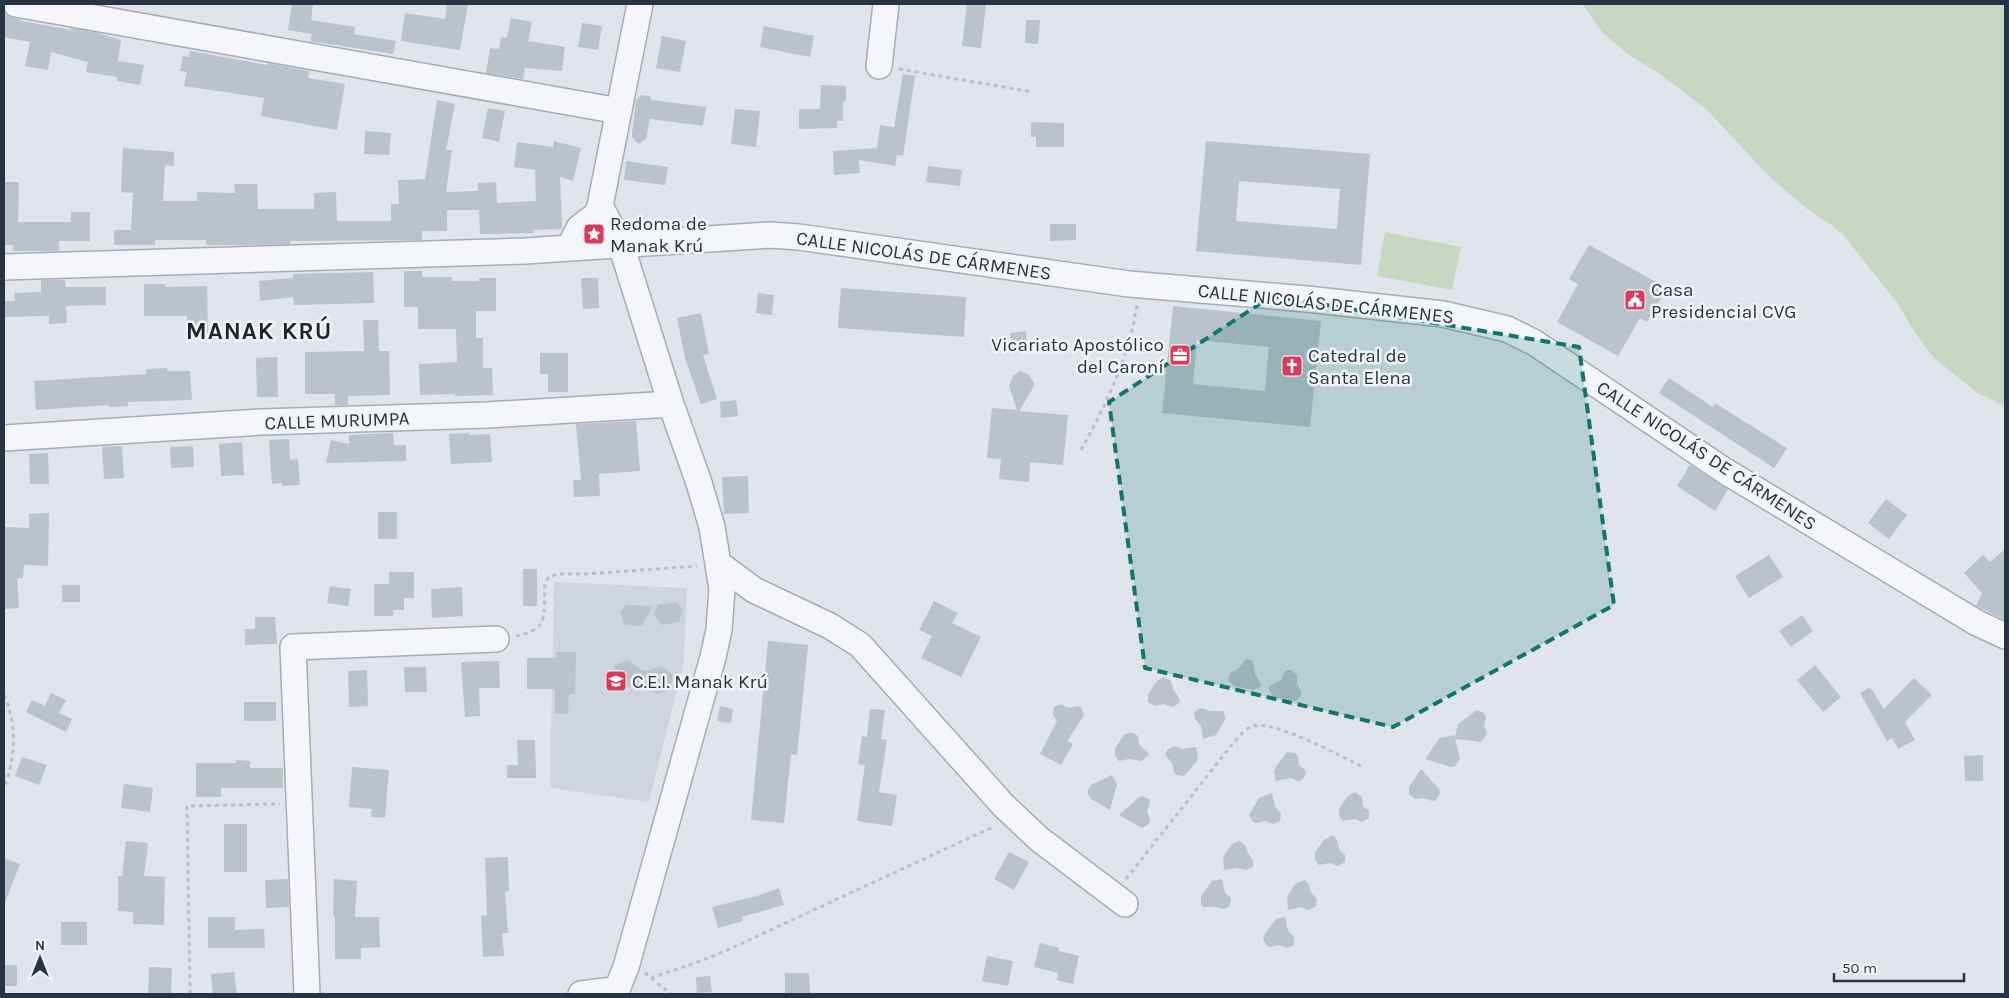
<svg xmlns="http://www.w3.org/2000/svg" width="2009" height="998" font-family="Karla,sans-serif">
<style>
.built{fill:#cfd5dd}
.green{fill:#c7d6c1}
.building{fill:#bac2cb;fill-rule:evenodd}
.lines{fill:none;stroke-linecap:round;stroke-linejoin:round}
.minor-casing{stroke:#a5acb6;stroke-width:28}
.path{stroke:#bbc0c6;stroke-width:3;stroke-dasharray:4 4;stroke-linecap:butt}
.minor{stroke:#f4f6f9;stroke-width:25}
.marked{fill:#0f766e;fill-opacity:0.2;stroke:#0f766e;stroke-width:4;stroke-dasharray:10 6;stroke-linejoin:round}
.labels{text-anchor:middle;stroke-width:5;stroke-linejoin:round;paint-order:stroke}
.poi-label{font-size:19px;fill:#273444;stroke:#f1f4f8;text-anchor:start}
.street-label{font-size:19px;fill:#273444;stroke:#f1f4f8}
.district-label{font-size:24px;font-weight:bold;letter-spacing:1px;fill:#1a2435;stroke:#f1f4f8}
</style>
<rect width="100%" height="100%" fill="#e1e5eb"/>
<path class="built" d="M 554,582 L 687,588 L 684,656 L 682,670 L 649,802 L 550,788 Z"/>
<path class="green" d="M 1582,4 L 2005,4 L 2005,406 L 1976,392 L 1934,358 L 1915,333 L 1898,304 L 1845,237 L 1833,226 L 1807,209 L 1767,174 L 1706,109 L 1657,72 L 1629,55 L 1603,33 Z
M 1385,232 L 1461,247 L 1452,290 L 1377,276 Z"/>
<path class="building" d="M 292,4 L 313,4 L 311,20 L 355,27 L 354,34 L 396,41 L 393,54 L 310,41 L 312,34 L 288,30 Z
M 447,4 L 468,4 L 460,50 L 401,41 L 405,13 L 445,19 Z
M 967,4 L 986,4 L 981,48 L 962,46 Z
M 4,14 L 22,21 L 71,30 L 71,28 L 97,33 L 121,40 L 118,61 L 144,65 L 140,85 L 117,81 L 117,77 L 86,72 L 88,62 L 51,52 L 48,70 L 25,66 L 30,42 L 4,37 Z
M 511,18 L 532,22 L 528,41 L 565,47 L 562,71 L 525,68 L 523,79 L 486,73 L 490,48 L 499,49 L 501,37 L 507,38 Z
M 1026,20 L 1040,20 L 1038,44 L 1025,43 Z
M 582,23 L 602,26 L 598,50 L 578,47 Z
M 764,26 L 814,36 L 810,57 L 760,47 Z
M 662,36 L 686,41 L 680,72 L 656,68 Z
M 190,51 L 267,65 L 267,63 L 309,71 L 308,78 L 345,84 L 337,130 L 261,116 L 264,98 L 184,86 L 187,72 L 180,71 L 183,56 L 189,57 Z
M 903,74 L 915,76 L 903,156 L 897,155 L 895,166 L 859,160 L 860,173 L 834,175 L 833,151 L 877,148 L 880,125 L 894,127 Z
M 821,85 L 846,86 L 846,102 L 843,101 L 843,121 L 837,121 L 837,128 L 799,129 L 799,109 L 820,109 Z
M 641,95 L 649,96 L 652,100 L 706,107 L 703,126 L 650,119 L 646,139 L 638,144 L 632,137 L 632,133 L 636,101 Z
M 437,100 L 455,104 L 446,150 L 452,150 L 446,192 L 478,191 L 478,183 L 496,182 L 497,203 L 536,201 L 535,170 L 514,167 L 517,142 L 553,147 L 554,141 L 581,148 L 573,181 L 560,177 L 562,229 L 534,230 L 534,233 L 480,234 L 479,210 L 447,210 L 447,231 L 422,231 L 422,240 L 290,241 L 290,244 L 235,245 L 206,245 L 206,240 L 155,240 L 155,245 L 114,245 L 114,230 L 131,230 L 133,193 L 121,192 L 123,148 L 174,152 L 174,166 L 165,165 L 163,201 L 197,201 L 197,192 L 235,193 L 234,184 L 257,184 L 258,209 L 314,209 L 314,193 L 336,192 L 337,221 L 391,221 L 391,204 L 399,204 L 398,180 L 425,179 Z
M 488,108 L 505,111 L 499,142 L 482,138 Z
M 735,109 L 760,111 L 756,147 L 731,144 Z
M 1031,122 L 1064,123 L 1064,147 L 1036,147 L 1036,137 L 1031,137 Z
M 365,131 L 391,133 L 389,155 L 364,154 Z
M 1206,141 L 1370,154 L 1361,265 L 1196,251 ZM 1239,181 L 1340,189 L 1337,229 L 1236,221 Z
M 626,161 L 668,167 L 665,185 L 624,180 Z
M 928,166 L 962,170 L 960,186 L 926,182 Z
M 4,182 L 19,182 L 18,222 L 71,222 L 71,212 L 90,212 L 90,241 L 59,241 L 59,251 L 13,251 L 13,245 L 4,245 Z
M 1050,224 L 1076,224 L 1076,240 L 1050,241 Z
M 1589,245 L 1667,288 L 1647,322 L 1640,318 L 1618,356 L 1557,322 L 1578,284 L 1569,279 Z
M 404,271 L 422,271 L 422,277 L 452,277 L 452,281 L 479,281 L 479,278 L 496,278 L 496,311 L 476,311 L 476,338 L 483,338 L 483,368 L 492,368 L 493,395 L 455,396 L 455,394 L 420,395 L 419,364 L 457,362 L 456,329 L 418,329 L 418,307 L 404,307 Z
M 373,272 L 374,303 L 294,305 L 293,297 L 260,301 L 259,281 L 293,278 L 293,274 Z
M 581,278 L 598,278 L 599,308 L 583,309 Z
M 41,280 L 65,280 L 66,287 L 106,287 L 106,305 L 66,306 L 67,323 L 49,324 L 49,316 L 4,317 L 4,301 L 15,301 L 14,293 L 41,292 Z
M 144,284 L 165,284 L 165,287 L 207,286 L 208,339 L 188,340 L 187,316 L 144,316 Z
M 841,288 L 966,297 L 964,337 L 838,328 Z
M 758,293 L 774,295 L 772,315 L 756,313 Z
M 1173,306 L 1321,321 L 1310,427 L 1162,413 ZM 1197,340 L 1269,347 L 1265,391 L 1193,384 Z
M 701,313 L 709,354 L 703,355 L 717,399 L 701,404 L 685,358 L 677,318 Z
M 363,320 L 378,320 L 379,351 L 389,351 L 390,395 L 348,396 L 348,405 L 335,405 L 335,394 L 305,394 L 305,352 L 364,351 Z
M 1026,331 L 1027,346 L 1012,348 L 1010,333 Z
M 540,353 L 568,353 L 568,392 L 548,392 L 548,374 L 540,374 Z
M 277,357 L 278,397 L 257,397 L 256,358 Z
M 167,368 L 167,371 L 190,371 L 192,400 L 128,402 L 128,406 L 109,407 L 108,405 L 36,410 L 34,381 L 146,374 L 146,369 Z
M 1020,371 L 1028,374 L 1034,383 L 1033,388 L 1019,411 L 1068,415 L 1063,465 L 1030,462 L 1029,482 L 999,479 L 1001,459 L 987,458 L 992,408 L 1017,410 L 1009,386 L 1013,376 Z
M 1669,378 L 1713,407 L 1715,403 L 1787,448 L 1774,468 L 1659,393 Z
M 736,400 L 738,416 L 721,418 L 720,402 Z
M 636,421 L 640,471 L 599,474 L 600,496 L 574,497 L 573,480 L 581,480 L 576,424 Z
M 393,433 L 394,445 L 406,445 L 406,461 L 326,463 L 331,440 L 349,444 L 349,435 Z
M 469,433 L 470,435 L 490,434 L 492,462 L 451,464 L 449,434 Z
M 289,439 L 290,460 L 298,459 L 300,485 L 282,486 L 282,483 L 272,484 L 269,440 Z
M 242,442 L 244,475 L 221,476 L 219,444 Z
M 122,446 L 124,478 L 104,479 L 102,447 Z
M 193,446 L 194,467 L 171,468 L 170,447 Z
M 48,453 L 49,484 L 30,484 L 29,454 Z
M 1690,465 L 1728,489 L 1715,511 L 1677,486 Z
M 748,476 L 749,513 L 724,514 L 722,477 Z
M 1886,499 L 1907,515 L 1889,539 L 1868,523 Z
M 378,512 L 397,512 L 397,539 L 378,539 Z
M 49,513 L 48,566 L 24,565 L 23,578 L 17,578 L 19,608 L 4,609 L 4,527 L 29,528 L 29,514 Z
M 2005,549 L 2005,620 L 1976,606 L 1982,593 L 1964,573 L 1983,555 L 1990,562 Z
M 1769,555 L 1783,577 L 1749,598 L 1735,576 Z
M 523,569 L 537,569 L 537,606 L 523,606 Z
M 389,572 L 414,572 L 414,598 L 404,598 L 404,610 L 393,610 L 393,616 L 374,616 L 374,584 L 389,584 Z
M 62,585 L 80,585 L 80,602 L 62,602 Z
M 330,586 L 351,589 L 348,606 L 327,603 Z
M 462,587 L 463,616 L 432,618 L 431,589 Z
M 934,601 L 958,613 L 952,623 L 981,637 L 961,677 L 921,658 L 932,636 L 919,630 Z
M 677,602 L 683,610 L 679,622 L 662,625 L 654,614 L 658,605 Z
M 626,605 L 653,606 L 642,626 L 625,625 L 620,613 Z
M 1802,615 L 1813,631 L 1791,647 L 1779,631 Z
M 255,617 L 275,617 L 277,644 L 245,645 L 245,629 L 255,629 Z
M 768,641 L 808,645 L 797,755 L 791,754 L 784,823 L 751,820 Z
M 556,652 L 576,652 L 575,694 L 569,694 L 568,714 L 555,714 L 555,689 L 527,689 L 527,658 L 556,658 Z
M 1246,659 L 1253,661 L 1255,674 L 1262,686 L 1253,690 L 1234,686 L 1228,680 L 1230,673 L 1238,669 Z
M 628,660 L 640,669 L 648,671 L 661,666 L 673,675 L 670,690 L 656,694 L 645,685 L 637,684 L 623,689 L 612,679 L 615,665 Z
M 499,661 L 500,688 L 479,688 L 480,716 L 465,717 L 461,662 Z
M 1815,665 L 1841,697 L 1823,712 L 1797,680 Z
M 404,667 L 426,667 L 427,692 L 405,692 Z
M 367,670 L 368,706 L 349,707 L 348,671 Z
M 1287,670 L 1291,670 L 1297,675 L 1297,684 L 1301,691 L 1301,695 L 1296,701 L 1277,698 L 1273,696 L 1268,687 L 1281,680 L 1284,672 Z
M 1164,677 L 1171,681 L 1173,689 L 1178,696 L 1180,702 L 1175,706 L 1171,707 L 1164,704 L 1155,706 L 1148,702 L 1148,694 L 1157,681 Z
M 1914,678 L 1932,695 L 1905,722 L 1915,740 L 1898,749 L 1892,738 L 1887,741 L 1860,693 L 1870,687 L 1884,709 Z
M 51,693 L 66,700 L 59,713 L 72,719 L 66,732 L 26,712 L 32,700 L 45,706 Z
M 244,702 L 276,702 L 276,721 L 244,721 Z
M 1061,704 L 1069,708 L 1077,706 L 1081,707 L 1084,715 L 1067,741 L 1073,744 L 1061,765 L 1040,754 L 1057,721 L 1053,715 L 1054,707 Z
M 720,706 L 733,709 L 731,723 L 717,721 Z
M 1202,708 L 1210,711 L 1223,711 L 1226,718 L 1216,735 L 1203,739 L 1201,726 L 1195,719 L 1194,713 L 1198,709 Z
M 870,709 L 885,710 L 881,739 L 887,740 L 879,792 L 897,795 L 892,826 L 857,821 L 865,765 L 858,764 L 862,736 L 867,737 Z
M 1477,710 L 1484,713 L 1486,717 L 1484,726 L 1487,733 L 1483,740 L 1480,742 L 1455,739 L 1460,759 L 1455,766 L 1451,767 L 1425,759 L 1438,740 L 1440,738 L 1454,735 L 1455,738 L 1458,724 Z
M 1131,732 L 1138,736 L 1139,744 L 1149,754 L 1142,761 L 1129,759 L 1119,761 L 1115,756 L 1115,748 L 1124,735 Z
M 517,740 L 535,740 L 536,778 L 507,778 L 507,765 L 518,765 Z
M 1174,746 L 1182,749 L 1196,747 L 1198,757 L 1197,761 L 1184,776 L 1177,775 L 1174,772 L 1172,763 L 1165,755 L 1167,750 Z
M 1287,752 L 1295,753 L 1298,756 L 1299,765 L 1305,770 L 1306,774 L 1302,780 L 1298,781 L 1291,778 L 1276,781 L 1274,772 L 1275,768 Z
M 1983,755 L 1983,781 L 1965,781 L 1964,756 Z
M 22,757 L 47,765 L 39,785 L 15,776 Z
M 236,760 L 250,761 L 250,768 L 283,768 L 283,788 L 221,788 L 221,797 L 196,797 L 196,763 L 236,763 Z
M 352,767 L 389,770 L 385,818 L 371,817 L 372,809 L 349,807 Z
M 1421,769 L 1439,789 L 1440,793 L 1436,800 L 1432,801 L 1423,798 L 1415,799 L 1409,795 L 1409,787 Z
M 1112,775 L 1117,784 L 1110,810 L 1091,799 L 1087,792 L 1091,785 Z
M 124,784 L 153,788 L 150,812 L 121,808 Z
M 1355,792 L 1362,797 L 1363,806 L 1369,811 L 1369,818 L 1362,822 L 1355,819 L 1343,821 L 1339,816 L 1339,809 L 1348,796 Z
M 1272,793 L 1275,807 L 1281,813 L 1280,821 L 1273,824 L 1265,821 L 1257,823 L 1253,822 L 1249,815 L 1259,798 Z
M 1143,796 L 1150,800 L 1150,803 L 1147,811 L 1150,820 L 1149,824 L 1142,828 L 1119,815 L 1139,797 Z
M 224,824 L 247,824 L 247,872 L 224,872 Z
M 1333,835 L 1337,840 L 1339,849 L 1345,855 L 1345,862 L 1338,866 L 1330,863 L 1319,865 L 1315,860 L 1315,852 L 1324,840 Z
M 126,841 L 148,843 L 144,876 L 165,877 L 164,925 L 133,924 L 133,912 L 118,911 L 118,876 L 122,876 Z
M 1239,841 L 1245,845 L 1248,853 L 1253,860 L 1253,867 L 1246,870 L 1237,868 L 1224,870 L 1223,857 L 1232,844 Z
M 1009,852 L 1029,862 L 1014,890 L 994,879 Z
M 508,857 L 509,891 L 505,892 L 508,933 L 502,933 L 504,956 L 483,957 L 481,916 L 487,915 L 485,858 Z
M 4,858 L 20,864 L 5,903 L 4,903 Z
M 288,879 L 289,907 L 266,908 L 265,880 Z
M 334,879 L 357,881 L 355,917 L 379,917 L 380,947 L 361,948 L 361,959 L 335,959 L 335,917 L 333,916 Z
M 1222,879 L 1225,893 L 1231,898 L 1230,906 L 1223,909 L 1215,907 L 1203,907 L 1201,904 L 1201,896 L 1212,881 Z
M 1305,880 L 1309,885 L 1311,892 L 1317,899 L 1316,906 L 1309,910 L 1301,907 L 1288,910 L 1287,897 L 1295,884 Z
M 779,888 L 784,905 L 742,917 L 743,921 L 718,928 L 712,907 L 757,896 Z
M 208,917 L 235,917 L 235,930 L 264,929 L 265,948 L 208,948 Z
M 1285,917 L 1288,931 L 1294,937 L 1294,945 L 1287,948 L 1279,945 L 1271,947 L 1267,946 L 1263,939 L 1264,935 L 1276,919 Z
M 61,922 L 87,922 L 87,945 L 61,945 Z
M 1040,943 L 1059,948 L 1059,951 L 1079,956 L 1073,984 L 1057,980 L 1058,973 L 1034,967 Z
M 987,956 L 1013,961 L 1008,986 L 982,981 Z
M 4,965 L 17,965 L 17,986 L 4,986 Z
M 149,967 L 172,968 L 171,994 L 148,994 Z
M 234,972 L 237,994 L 213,994 L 211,974 Z
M 785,973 L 809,973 L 810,994 L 785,994 Z
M 710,976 L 712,992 L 697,993 L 696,977 Z"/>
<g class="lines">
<g class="minor-casing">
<path id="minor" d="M 16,4 L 619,111
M 879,66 L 886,4
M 569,248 L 579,228 L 597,214 L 600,206 L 640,4
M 4,267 L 525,251 L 770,235 L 799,237 L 1129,284 L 1307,299 L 1443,314 L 1507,329 L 1535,343 L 1725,471 L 1977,623 L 2005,636
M 4,438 L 262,422 L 487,415 L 671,404
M 719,564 L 754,590 L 830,626 L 860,645 L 1003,805 L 1039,839 L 1125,904
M 307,994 L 293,647 L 496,639
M 581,994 L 613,990 L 618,987 L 626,967 L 713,657 L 719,630 L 722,589 L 712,527 L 699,483 L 671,404 L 621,245 L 600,206"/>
</g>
<path class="path" d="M 899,69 L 1033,92
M 1081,450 C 1106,405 1129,357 1137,305
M 516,636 C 551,629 543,614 545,584 L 548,578 L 557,574 L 586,574 L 697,566
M 4,695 C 17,723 16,759 4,787
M 1126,879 L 1230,747 C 1237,740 1243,730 1252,726 C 1273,719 1342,757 1363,767
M 645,973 L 671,994
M 651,978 L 692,964 L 723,952 L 995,826
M 190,994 L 187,806 L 280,804"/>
<use href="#minor" class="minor"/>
</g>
<path class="marked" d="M 1272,296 L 1579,347 L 1614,605 L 1393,727 L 1145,668 L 1109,402 Z"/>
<defs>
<g id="sight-square" transform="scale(1.125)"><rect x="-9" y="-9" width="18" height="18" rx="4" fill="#db3b5b" stroke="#f1f4f8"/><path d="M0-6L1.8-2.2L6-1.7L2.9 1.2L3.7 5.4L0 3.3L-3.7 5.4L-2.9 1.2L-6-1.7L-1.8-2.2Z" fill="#fff"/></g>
<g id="civic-square" transform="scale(1.125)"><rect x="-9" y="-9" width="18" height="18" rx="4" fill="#db3b5b" stroke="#f1f4f8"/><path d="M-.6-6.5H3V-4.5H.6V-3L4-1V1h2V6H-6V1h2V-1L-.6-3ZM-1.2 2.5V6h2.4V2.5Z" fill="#fff"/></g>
<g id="office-square" transform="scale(1.125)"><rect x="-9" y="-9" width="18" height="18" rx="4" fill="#db3b5b" stroke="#f1f4f8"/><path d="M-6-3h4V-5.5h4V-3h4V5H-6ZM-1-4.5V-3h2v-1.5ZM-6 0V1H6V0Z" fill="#fff"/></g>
<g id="church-square" transform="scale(1.125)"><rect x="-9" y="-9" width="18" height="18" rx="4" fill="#db3b5b" stroke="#f1f4f8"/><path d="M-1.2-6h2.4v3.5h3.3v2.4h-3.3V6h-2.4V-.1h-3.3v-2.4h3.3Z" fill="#fff"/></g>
<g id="school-square" transform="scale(1.125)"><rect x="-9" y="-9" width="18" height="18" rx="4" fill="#db3b5b" stroke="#f1f4f8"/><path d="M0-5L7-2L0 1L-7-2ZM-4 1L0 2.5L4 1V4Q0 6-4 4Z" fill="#fff"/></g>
</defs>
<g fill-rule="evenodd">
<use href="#sight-square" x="594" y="234"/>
<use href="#civic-square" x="1635" y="300"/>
<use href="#office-square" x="1180" y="355"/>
<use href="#church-square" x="1292" y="366"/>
<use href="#school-square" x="616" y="681"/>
</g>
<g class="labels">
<g class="poi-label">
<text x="610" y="230">Redoma de<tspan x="610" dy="22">Manak Krú</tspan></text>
<text x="1651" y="296">Casa<tspan x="1651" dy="22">Presidencial CVG</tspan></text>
<text x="1164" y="351" text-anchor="end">Vicariato Apostólico<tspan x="1164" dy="22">del Caroní</tspan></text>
<text x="1308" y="362">Catedral de<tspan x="1308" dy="22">Santa Elena</tspan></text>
<text x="632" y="688">C.E.I. Manak Krú</text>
</g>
<g class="street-label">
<text transform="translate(924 255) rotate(8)" y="7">CALLE NICOLÁS DE CÁRMENES</text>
<text transform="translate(1326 303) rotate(6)" y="7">CALLE NICOLÁS DE CÁRMENES</text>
<text transform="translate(337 420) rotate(-2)" y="7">CALLE MURUMPA</text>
<text transform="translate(1707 455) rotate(33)" y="7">CALLE NICOLÁS DE CÁRMENES</text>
</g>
<g class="district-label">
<text x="259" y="339">MANAK KRÚ</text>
</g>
</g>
<rect width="2009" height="998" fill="none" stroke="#273444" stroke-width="10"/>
<g transform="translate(40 958)" stroke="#f1f4f8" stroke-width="4" paint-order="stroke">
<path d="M0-4L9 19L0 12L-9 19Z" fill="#273444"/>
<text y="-8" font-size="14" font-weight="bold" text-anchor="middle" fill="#273444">N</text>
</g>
<path d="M1834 973v8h130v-8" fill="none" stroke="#273444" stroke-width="2.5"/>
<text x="1842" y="973" font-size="15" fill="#273444" stroke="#f1f4f8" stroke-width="4" paint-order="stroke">50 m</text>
</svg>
